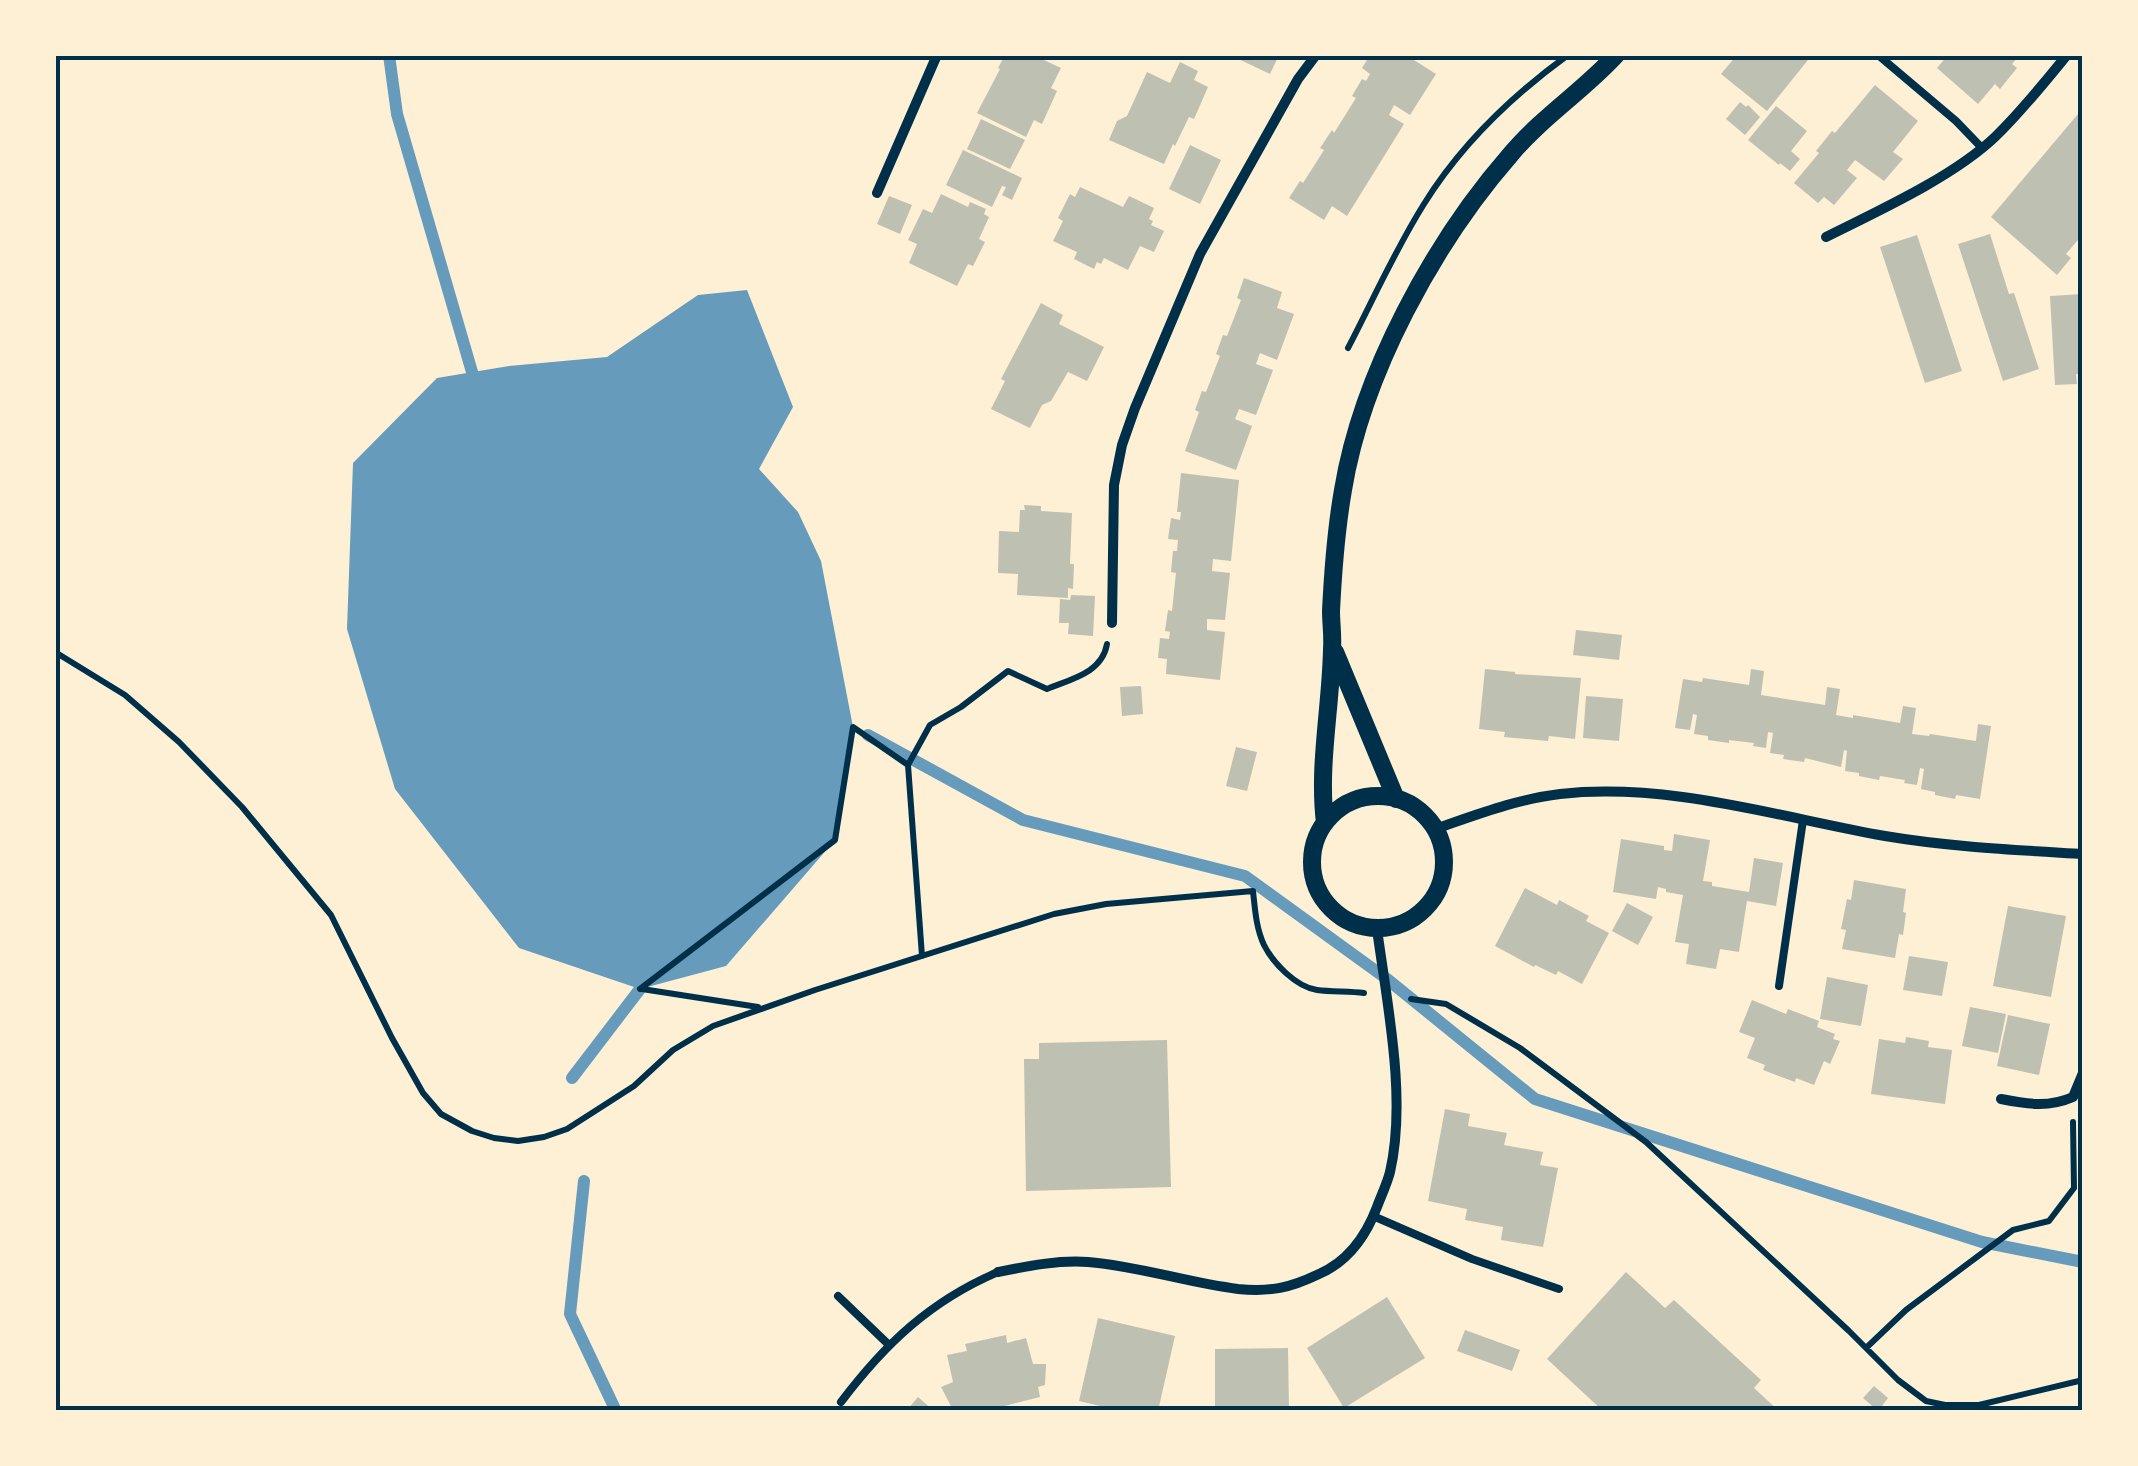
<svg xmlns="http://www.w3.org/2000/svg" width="2138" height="1466" font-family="'PT Sans Narrow',sans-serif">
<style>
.water{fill:#669bbc}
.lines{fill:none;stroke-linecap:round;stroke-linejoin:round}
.stream{stroke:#669bbc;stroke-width:12}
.building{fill:#bec0b2}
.path{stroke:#003049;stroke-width:6}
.service{stroke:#003049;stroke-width:8}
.minor{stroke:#003049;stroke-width:10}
.tertiary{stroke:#003049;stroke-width:18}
.neatline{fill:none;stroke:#003049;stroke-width:4}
</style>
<rect width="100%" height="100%" fill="#fdf0d5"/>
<path class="water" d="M 747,290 L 793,407 L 759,469 L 798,512 L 821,561 L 853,727 L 835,840 L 726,966 L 640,989 L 519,948 L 395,789 L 347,629 L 353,463 L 437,378 L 509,366 L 607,357 L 698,295 Z"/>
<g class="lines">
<path class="stream" d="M 389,55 L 397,114 L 472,372
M 868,735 L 1023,820 L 1245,876 L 1387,979 L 1535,1099 L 1982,1242 L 2083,1262
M 572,1078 L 640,989
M 584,1181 L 570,1314 L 616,1411"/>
</g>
<path class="building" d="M 1005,55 L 1033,55 L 1061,68 L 1051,88 L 1057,91 L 1042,124 L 1034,120 L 1026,137 L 977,113 L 1000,69 L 998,68 Z
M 1230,55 L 1279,55 L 1270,74 Z
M 1370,55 L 1379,59 L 1382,55 L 1406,55 L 1436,74 L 1410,115 L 1394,105 L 1389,115 L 1404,124 L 1347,216 L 1332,206 L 1324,220 L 1289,198 L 1300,181 L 1303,183 L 1324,150 L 1320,148 L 1332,130 L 1334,133 L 1356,98 L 1352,96 L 1362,79 L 1366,81 L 1370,74 L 1362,68 Z
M 1737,55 L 1812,55 L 1767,111 L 1721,74 Z
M 1948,55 L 2020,55 L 2012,64 L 2017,68 L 2000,89 L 1995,84 L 1978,104 L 1937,68 Z
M 1180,62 L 1198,71 L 1194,80 L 1208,87 L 1194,119 L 1189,117 L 1175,146 L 1173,144 L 1164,164 L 1109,140 L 1117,121 L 1127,116 L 1147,72 L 1170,83 Z
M 1875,85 L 1918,121 L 1893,152 L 1903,159 L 1884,181 L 1855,160 L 1847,170 L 1857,178 L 1834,205 L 1824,197 L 1818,203 L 1794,183 L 1819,153 L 1816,151 L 1832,131 L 1835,133 Z
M 1740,102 L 1746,107 L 1748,105 L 1760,117 L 1745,135 L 1726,119 Z
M 1776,106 L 1807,131 L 1791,151 L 1800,159 L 1790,171 L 1780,163 L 1779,165 L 1748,140 Z
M 2083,108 L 2083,234 L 2066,254 L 2071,258 L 2057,275 L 1991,217 Z
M 981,119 L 1025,140 L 1010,169 L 967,149 Z
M 1190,145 L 1221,160 L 1200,204 L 1169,189 Z
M 963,150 L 1022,178 L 1012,200 L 1002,195 L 1006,187 L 1002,186 L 992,207 L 946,185 Z
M 1080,187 L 1123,207 L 1129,196 L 1154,208 L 1149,219 L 1153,221 L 1151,225 L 1164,231 L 1154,252 L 1140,246 L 1128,270 L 1104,258 L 1101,264 L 1097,262 L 1094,269 L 1074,259 L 1077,252 L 1053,241 L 1063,221 L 1058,218 L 1070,194 L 1075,197 Z
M 941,194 L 968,207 L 970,202 L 986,209 L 984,214 L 989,217 L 979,239 L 985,242 L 973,266 L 968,264 L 957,286 L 909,263 L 917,244 L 908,240 L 923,209 L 932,213 Z
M 889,196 L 912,205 L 900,234 L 877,224 Z
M 1990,234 L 2009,294 L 2014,293 L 2039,369 L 2003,381 L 1958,244 Z
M 1917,235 L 1962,371 L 1925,383 L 1880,247 Z
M 1244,278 L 1282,292 L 1277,308 L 1294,314 L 1277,360 L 1260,353 L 1256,364 L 1273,370 L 1256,415 L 1239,409 L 1235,419 L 1252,426 L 1236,470 L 1185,451 L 1199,412 L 1195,410 L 1202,391 L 1206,392 L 1220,356 L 1216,354 L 1223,335 L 1227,336 L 1241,300 L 1237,298 Z
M 2083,294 L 2083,374 L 2076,374 L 2077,384 L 2055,385 L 2050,296 Z
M 1041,303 L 1063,315 L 1059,324 L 1104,347 L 1087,381 L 1068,372 L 1051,401 L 1042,405 L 1030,428 L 991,409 L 1005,381 L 1001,379 Z
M 1181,473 L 1239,480 L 1231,561 L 1213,559 L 1212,571 L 1230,573 L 1225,620 L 1207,619 L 1207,630 L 1225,632 L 1220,680 L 1166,674 L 1167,659 L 1158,658 L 1160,638 L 1169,639 L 1170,632 L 1165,631 L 1168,610 L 1172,611 L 1176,573 L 1171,572 L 1173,551 L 1177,551 L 1178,540 L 1168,539 L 1171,518 L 1180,520 L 1181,512 L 1177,512 Z
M 1024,505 L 1041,506 L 1041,511 L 1072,513 L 1070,564 L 1074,564 L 1073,589 L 1068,588 L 1068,598 L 1017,595 L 1018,574 L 998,573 L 999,531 L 1019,532 L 1020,510 L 1025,510 Z
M 1071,595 L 1095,596 L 1093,636 L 1068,634 L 1069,623 L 1059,623 L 1060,599 L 1070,600 Z
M 1576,630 L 1622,635 L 1619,660 L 1573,655 Z
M 1485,669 L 1515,672 L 1515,674 L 1581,678 L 1575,739 L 1549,736 L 1548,741 L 1504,737 L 1505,732 L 1479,729 Z
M 1751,669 L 1764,671 L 1761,695 L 1825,705 L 1827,687 L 1840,689 L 1836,715 L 1853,718 L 1853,715 L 1900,723 L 1903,706 L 1916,708 L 1912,734 L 1929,736 L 1930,734 L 1976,741 L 1978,724 L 1991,726 L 1980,799 L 1956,795 L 1955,799 L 1935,795 L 1935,792 L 1921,789 L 1924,769 L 1920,768 L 1917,785 L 1904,783 L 1905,780 L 1880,776 L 1879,780 L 1859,776 L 1859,773 L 1845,771 L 1847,751 L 1844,750 L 1841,767 L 1805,758 L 1804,762 L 1783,759 L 1784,755 L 1770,753 L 1773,733 L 1768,732 L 1766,748 L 1753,746 L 1754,743 L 1729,740 L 1729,743 L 1708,740 L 1708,736 L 1694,734 L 1697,715 L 1693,714 L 1690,730 L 1675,728 L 1683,679 L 1702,682 L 1703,678 L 1749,685 Z
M 1141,686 L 1143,714 L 1122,716 L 1120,687 Z
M 1586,696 L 1623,699 L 1619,741 L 1583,738 Z
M 1236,747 L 1257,752 L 1247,791 L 1226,786 Z
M 1674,834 L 1710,840 L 1703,881 L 1712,882 L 1712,886 L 1749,892 L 1754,858 L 1783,863 L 1776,906 L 1747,901 L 1739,952 L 1720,949 L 1716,969 L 1686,964 L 1689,944 L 1675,942 L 1683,895 L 1666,892 L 1666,889 L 1658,887 L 1656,899 L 1613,892 L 1621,839 L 1664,846 L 1664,850 L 1672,851 Z
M 1854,880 L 1906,889 L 1903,912 L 1906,913 L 1903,935 L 1899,934 L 1895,958 L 1842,949 L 1846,930 L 1841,929 L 1847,899 L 1851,900 Z
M 1525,888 L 1557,905 L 1559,900 L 1589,916 L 1586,921 L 1609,933 L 1582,984 L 1558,971 L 1556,975 L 1535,965 L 1534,967 L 1495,946 Z
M 1627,903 L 1653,917 L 1638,945 L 1612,931 Z
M 2008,906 L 2066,916 L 2051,997 L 1993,986 Z
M 1909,956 L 1948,962 L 1942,996 L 1903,990 Z
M 1827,977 L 1868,985 L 1861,1026 L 1820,1019 Z
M 1752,1000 L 1786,1014 L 1788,1009 L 1819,1021 L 1817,1027 L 1835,1034 L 1833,1039 L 1840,1041 L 1830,1064 L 1824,1061 L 1814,1085 L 1796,1078 L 1795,1082 L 1763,1070 L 1765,1065 L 1747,1058 L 1755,1038 L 1739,1032 Z
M 1970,1007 L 2006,1014 L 1998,1053 L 1962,1046 Z
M 2008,1015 L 2050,1024 L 2039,1075 L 1997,1066 Z
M 1906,1037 L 1929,1041 L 1928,1047 L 1952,1050 L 1945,1104 L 1871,1094 L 1879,1039 L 1905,1043 Z
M 1167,1040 L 1171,1187 L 1026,1191 L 1024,1059 L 1039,1059 L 1039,1043 Z
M 1445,1109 L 1470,1114 L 1468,1126 L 1507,1133 L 1504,1145 L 1543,1152 L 1540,1165 L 1558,1168 L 1543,1247 L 1501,1240 L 1503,1227 L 1465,1220 L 1467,1209 L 1428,1201 Z
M 1626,1272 L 1665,1308 L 1674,1300 L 1761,1380 L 1754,1388 L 1779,1411 L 1603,1411 L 1547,1359 Z
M 1387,1297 L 1425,1358 L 1344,1408 L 1307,1348 Z
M 1098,1318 L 1175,1336 L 1158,1411 L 1122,1411 L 1079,1401 Z
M 1465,1330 L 1520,1350 L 1512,1371 L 1457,1351 Z
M 1006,1335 L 1007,1343 L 1026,1338 L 1033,1364 L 1046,1364 L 1045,1385 L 1038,1387 L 1040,1397 L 985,1411 L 961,1411 L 960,1408 L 953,1410 L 941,1387 L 953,1382 L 947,1355 L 967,1351 L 965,1344 Z
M 1288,1348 L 1289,1411 L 1215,1411 L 1215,1349 Z
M 1874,1386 L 1888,1398 L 1878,1411 L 1863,1398 Z
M 918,1397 L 934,1411 L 906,1411 Z"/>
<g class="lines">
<path class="path" d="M 1348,348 C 1373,300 1395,250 1424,204 C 1460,146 1513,95 1568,55
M 55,652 L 125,695 L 179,742 L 242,807 L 331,915 L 392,1038 L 423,1093 L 441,1114 L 472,1131 L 494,1138 L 518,1141 L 544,1137 L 567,1129 L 634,1086 L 673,1050 L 713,1026 L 815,990 L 1054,914 L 1106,904 L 1253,891 C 1255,909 1256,928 1264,945 C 1273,963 1296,987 1317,990 C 1332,992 1349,991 1364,993
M 908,765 L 922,956
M 640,989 L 835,840 L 853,727 L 908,765 L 930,725 L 961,707 L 1008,671 L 1047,689 C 1071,679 1102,673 1107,644
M 642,989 L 758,1007
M 1411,999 L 1446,1004 L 1520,1048 L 1646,1142 L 1849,1331 L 1898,1380 L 1926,1401 L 1945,1405 L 1979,1405 L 2083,1380
M 1866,1348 L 1906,1310 L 2013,1230 L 2049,1221 L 2074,1188 L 2073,1122"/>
<path class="service" d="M 1878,55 L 1956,121 L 1982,148
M 1779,986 L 1803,820
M 1373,1216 L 1472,1259 L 1559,1289
M 838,1296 L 888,1344
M 841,1402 C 885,1344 930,1301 998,1272"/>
<path class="minor" d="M 877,193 L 937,55
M 1826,237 C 1878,211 1953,177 1995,137 C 2021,112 2044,83 2067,55
M 1112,623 L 1114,485 L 1122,445 L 1135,408 L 1200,254 L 1298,79 L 1316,55
M 1435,829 C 1476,815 1517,799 1560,794 C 1669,782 1778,817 1885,836 C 1950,847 2017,850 2083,854
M 2001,1099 C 2027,1104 2048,1108 2073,1097 L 2083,1073
M 998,1272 C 1028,1266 1057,1260 1088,1262 C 1139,1266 1188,1283 1238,1289 C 1271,1292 1290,1288 1319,1274 C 1349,1261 1366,1236 1377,1207 C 1381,1196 1387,1184 1390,1172 C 1407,1098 1387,1004 1377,929"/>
<path class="tertiary" d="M 1335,652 L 1396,799
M1312 862a66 66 0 1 1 132 0a66 66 0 1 1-132 0Z
M 1325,823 C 1318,765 1331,707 1332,649 C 1333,636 1331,623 1331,611 C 1333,570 1336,530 1343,490 C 1362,374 1434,242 1511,154 C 1542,117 1584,90 1616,55"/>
</g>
<rect width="2138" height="1466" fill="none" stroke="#fdf0d5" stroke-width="115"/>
<rect x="58" y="58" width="2022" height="1350" class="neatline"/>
</svg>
